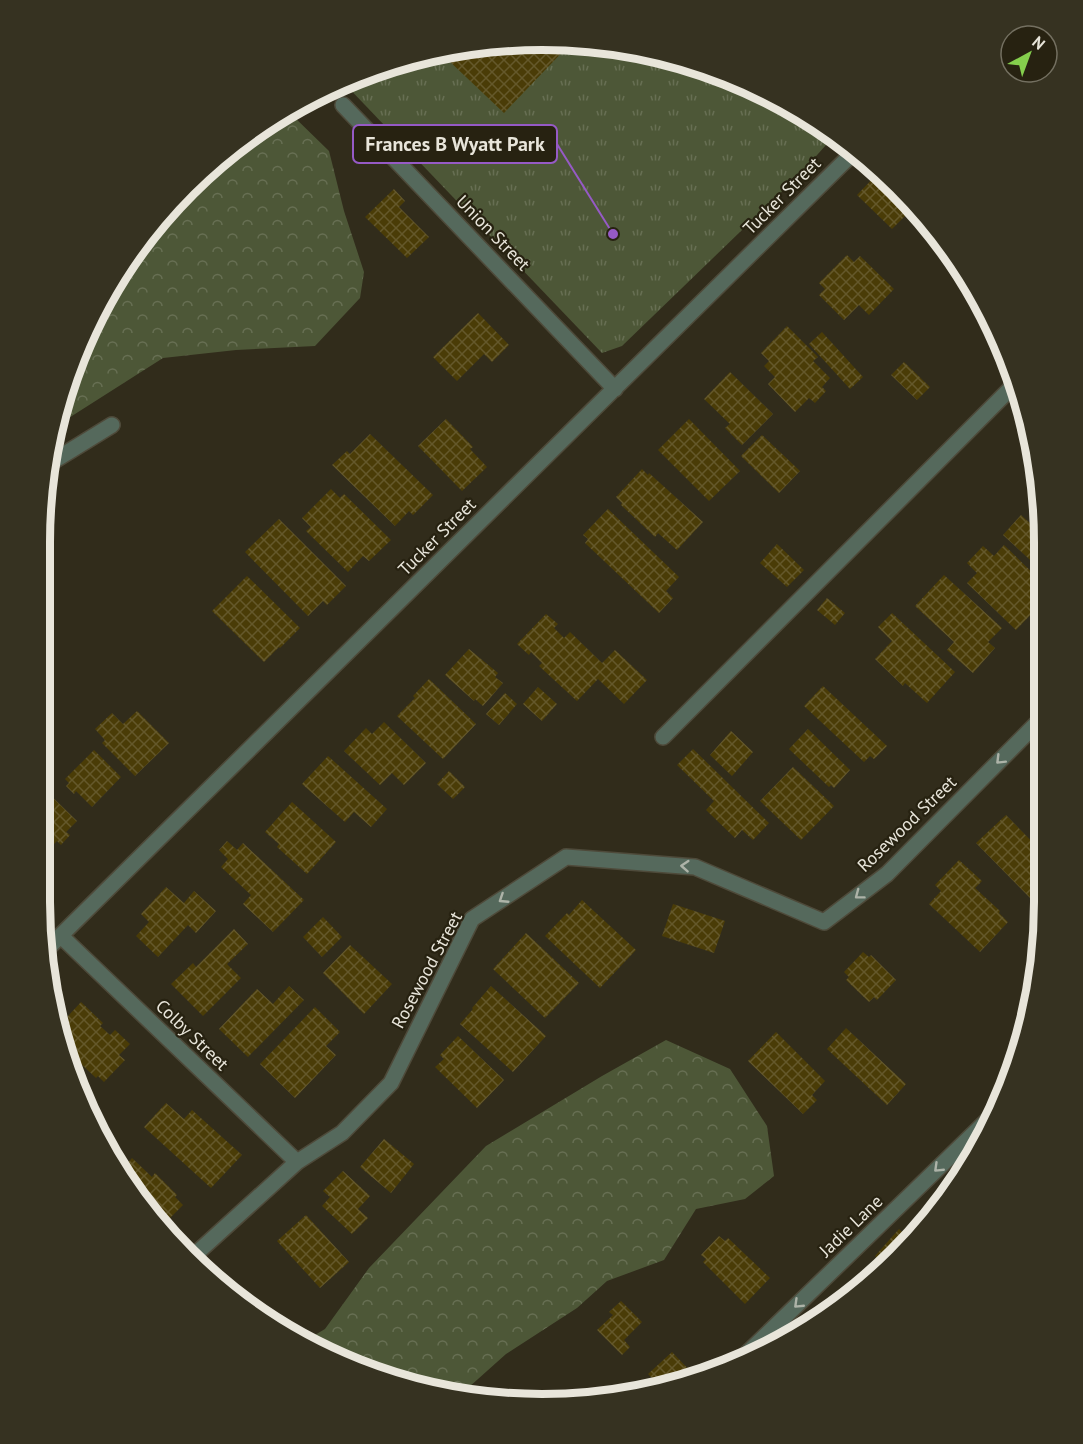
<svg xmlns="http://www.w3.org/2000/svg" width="1083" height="1444" font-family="'PT Sans',sans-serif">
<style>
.forest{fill:url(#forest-crowns)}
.park{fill:url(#park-tufts)}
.building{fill:url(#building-cross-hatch)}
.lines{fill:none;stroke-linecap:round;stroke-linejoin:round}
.minor-casing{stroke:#4e4a3a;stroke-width:18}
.minor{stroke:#55695c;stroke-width:15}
.oneway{stroke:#adb3a8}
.labels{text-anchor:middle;stroke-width:4.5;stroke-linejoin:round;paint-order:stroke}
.street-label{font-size:18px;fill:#e8e5da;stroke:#272211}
.rim{fill:none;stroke:#e8e5da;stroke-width:8}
.leader{fill:none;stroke:#965ac6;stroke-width:2}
.callout-dot{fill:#965ac6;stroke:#272211;stroke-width:2}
.callout{fill:#272211;stroke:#965ac6;stroke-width:2}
.callout-label{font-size:20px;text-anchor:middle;font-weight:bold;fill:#e8e5da}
</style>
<defs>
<pattern id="forest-crowns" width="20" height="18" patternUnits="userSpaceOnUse" patternTransform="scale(1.5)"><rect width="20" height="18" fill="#4d5737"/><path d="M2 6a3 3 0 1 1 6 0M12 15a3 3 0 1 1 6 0" fill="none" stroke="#676f53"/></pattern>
<pattern id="park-tufts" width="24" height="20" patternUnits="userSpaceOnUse" patternTransform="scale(1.5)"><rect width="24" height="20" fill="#4d5737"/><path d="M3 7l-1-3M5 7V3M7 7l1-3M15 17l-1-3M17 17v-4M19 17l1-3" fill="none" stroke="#676f53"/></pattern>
<pattern id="building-cross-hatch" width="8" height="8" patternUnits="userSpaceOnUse" patternTransform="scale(1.5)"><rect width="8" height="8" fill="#4a3c07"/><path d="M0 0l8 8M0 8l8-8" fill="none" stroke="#64582b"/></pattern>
</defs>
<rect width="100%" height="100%" fill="#312c1b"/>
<path class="forest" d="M 290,113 L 329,151 L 344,211 L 364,272 L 360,298 L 315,346 L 236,350 L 163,358 L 53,428 L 56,412 L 124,262 L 236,143 L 281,115 Z
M 666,1040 L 730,1069 L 767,1126 L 774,1176 L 745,1199 L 696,1209 L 664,1260 L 607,1281 L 577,1308 L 506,1354 L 459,1396 L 443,1395 L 319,1353 L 303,1342 L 325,1329 L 369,1268 L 486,1146 L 602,1076 Z"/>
<path class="park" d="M 509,40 L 607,43 L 703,66 L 793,106 L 834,136 L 801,173 L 622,346 L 602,353 L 343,82 L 412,56 Z"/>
<path class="building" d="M 509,40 L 572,42 L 504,113 L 447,59 L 457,49 Z
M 880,171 L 914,207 L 892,229 L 857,195 Z
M 394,189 L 405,201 L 399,207 L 429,237 L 407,258 L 365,217 Z
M 928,222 L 940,236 L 952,257 L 950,260 L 920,230 Z
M 847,255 L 854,262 L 860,256 L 894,289 L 869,315 L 859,305 L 844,320 L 819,295 L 825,289 L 819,283 Z
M 478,313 L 509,345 L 492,362 L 484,354 L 457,381 L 433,357 Z
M 787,326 L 818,357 L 813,361 L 830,378 L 822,387 L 826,391 L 815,403 L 809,398 L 795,412 L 768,384 L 775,377 L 764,366 L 769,361 L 761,353 Z
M 822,332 L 863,377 L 850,389 L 809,344 Z
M 904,362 L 930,387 L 917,400 L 891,375 Z
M 730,372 L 773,414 L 742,445 L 725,428 L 730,424 L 704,399 Z
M 446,419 L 473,447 L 470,449 L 487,467 L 462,491 L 418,446 Z
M 689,419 L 740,471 L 709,501 L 658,450 Z
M 370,434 L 433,495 L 413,515 L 409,511 L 395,526 L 332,465 L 347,451 L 350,454 Z
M 762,435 L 800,471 L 779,493 L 741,456 Z
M 642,469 L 648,475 L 649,473 L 703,522 L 677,550 L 658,533 L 655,537 L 621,505 L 622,503 L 616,497 Z
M 331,489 L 340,498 L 344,494 L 391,540 L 369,561 L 363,556 L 348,572 L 306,531 L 311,527 L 302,518 Z
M 608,509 L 679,577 L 666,591 L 673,598 L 659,613 L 585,543 L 588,539 L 583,535 Z
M 1021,515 L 1031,524 L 1040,515 L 1040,569 L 1003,535 Z
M 279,519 L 346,586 L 327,605 L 323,601 L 308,616 L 245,552 Z
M 777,544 L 804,570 L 787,587 L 760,563 Z
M 1004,545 L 1040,580 L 1040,591 L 1032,600 L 1039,606 L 1016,630 L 967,583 L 977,573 L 967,563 L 983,546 L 994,556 Z
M 944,575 L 1002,628 L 988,642 L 995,648 L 973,673 L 947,650 L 954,642 L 915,606 Z
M 247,576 L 300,628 L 280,648 L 279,647 L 264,662 L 212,611 Z
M 827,598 L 845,613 L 835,625 L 817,610 Z
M 892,613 L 955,672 L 927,703 L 905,683 L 903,686 L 875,659 L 892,641 L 878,627 Z
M 546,614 L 558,624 L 554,628 L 564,638 L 570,632 L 602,663 L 615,650 L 647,680 L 624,704 L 598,679 L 577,701 L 539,666 L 542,663 L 531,652 L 529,655 L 517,644 Z
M 469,649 L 498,673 L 495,677 L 503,683 L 483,706 L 475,699 L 474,701 L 445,675 Z
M 429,679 L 476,724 L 443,759 L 397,716 L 415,698 L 413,696 Z
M 823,686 L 887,746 L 874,759 L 870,756 L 864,762 L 804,706 Z
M 538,687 L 557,704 L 542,721 L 523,704 Z
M 505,693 L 517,704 L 499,725 L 486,714 Z
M 137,711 L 169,743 L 135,776 L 102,743 L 105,740 L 95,729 L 112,713 L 123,724 Z
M 384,722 L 426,763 L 404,785 L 392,773 L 380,785 L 344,751 L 366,728 L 372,734 Z
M 808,729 L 850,770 L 834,788 L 831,785 L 829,787 L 789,749 Z
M 731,731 L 753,752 L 732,776 L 710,755 Z
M 693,749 L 769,823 L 753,840 L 742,830 L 735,838 L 706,810 L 714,801 L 677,765 Z
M 94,750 L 121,777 L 92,807 L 76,791 L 74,794 L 66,786 L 69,783 L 65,779 Z
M 328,756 L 387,809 L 371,827 L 354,812 L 345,822 L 302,784 Z
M 793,767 L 834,806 L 801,840 L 760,801 Z
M 449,771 L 465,787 L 453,799 L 437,784 Z
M 39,784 L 77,821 L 66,832 L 70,835 L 61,845 L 57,841 L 46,852 L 39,846 Z
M 292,802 L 336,842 L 307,874 L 277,847 L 279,844 L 265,832 Z
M 1006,815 L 1042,852 L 1043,891 L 1033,901 L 976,843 Z
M 227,841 L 237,850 L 243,843 L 304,900 L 273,932 L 243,904 L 251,895 L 221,867 L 228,859 L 219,850 Z
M 959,860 L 982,881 L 975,888 L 1000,911 L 999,913 L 1008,922 L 980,952 L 929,904 L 941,891 L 935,885 Z
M 166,887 L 184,903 L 194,891 L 216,911 L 196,933 L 188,925 L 158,957 L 136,936 L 149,922 L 141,914 Z
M 582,900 L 636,950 L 600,988 L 545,936 L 567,913 L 569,915 Z
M 673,904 L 725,921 L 714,953 L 662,936 Z
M 323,917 L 342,937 L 322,957 L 303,937 Z
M 234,929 L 248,944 L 227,964 L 241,978 L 203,1016 L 171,984 L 193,963 L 196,967 Z
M 526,933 L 579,983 L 545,1018 L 493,969 Z
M 350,945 L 392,984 L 364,1014 L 323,973 Z
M 863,952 L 869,957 L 871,955 L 896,980 L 877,1000 L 874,997 L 869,1002 L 846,980 L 849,977 L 844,972 Z
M 289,986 L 304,1000 L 248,1057 L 219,1029 L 257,989 L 273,1004 Z
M 491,986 L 546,1036 L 513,1072 L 460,1024 L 473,1009 L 472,1008 Z
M 81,1002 L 103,1023 L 100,1026 L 110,1035 L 115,1030 L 130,1044 L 119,1055 L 125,1060 L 104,1082 L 98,1076 L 96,1078 L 79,1062 L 77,1065 L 65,1054 L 63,1050 L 65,1048 L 60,1043 L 56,1033 L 56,1029 Z
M 315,1007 L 340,1032 L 326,1046 L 336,1055 L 295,1098 L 260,1064 Z
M 846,1028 L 906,1084 L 887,1105 L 827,1049 Z
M 776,1032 L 825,1081 L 812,1095 L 817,1100 L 803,1114 L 748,1061 Z
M 458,1036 L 504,1080 L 477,1108 L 435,1067 L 444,1059 L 440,1055 Z
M 166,1103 L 184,1119 L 192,1110 L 242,1155 L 211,1188 L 144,1127 Z
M 384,1139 L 414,1164 L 391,1193 L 360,1167 Z
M 132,1158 L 152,1177 L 155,1173 L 177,1195 L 175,1197 L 183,1205 L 163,1225 L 156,1218 L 116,1166 L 121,1162 L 125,1166 Z
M 343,1171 L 370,1196 L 358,1209 L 368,1218 L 352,1234 L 322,1206 L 330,1197 L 323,1191 Z
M 306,1215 L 349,1262 L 320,1288 L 277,1241 Z
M 899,1229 L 912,1241 L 885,1266 L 875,1256 Z
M 719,1236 L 725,1241 L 728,1238 L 770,1278 L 745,1304 L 703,1262 L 706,1259 L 701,1255 Z
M 621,1301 L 642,1322 L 624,1340 L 630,1347 L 622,1355 L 597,1330 L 613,1315 L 609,1312 Z
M 811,1316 L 816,1320 L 800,1328 Z
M 672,1352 L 695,1376 L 658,1384 L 648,1374 Z"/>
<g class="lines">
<g class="minor-casing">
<path id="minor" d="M 343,105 L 615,389
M 47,465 L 112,425
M 663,737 L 1015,384
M 61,936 L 297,1162
M 45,951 L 855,151
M 190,1261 L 199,1251 L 297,1162 L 342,1133 L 391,1083 L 472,919 L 566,857 L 695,867 L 824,922 L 887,874 L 1041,719
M 734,1366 L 995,1113"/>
</g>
<use href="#minor" class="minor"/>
</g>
<defs><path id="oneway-chevron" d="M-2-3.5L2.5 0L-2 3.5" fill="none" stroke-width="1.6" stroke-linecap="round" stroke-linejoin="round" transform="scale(1.5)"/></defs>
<g class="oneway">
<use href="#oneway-chevron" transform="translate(1000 760) rotate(135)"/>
<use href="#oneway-chevron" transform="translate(685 866) rotate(-176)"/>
<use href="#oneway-chevron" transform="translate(859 895) rotate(143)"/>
<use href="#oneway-chevron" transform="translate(503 899) rotate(147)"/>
<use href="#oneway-chevron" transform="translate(938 1168) rotate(136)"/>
<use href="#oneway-chevron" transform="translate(798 1304) rotate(136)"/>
</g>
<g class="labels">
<g class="street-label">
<text transform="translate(782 196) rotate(-45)" y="6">Tucker Street</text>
<text transform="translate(493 233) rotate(46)" y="6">Union Street</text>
<text transform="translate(437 537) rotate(-45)" y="6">Tucker Street</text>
<text transform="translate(907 824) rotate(-44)" y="6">Rosewood Street</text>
<text transform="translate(427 970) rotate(-62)" y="6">Rosewood Street</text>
<text transform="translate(192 1035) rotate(44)" y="6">Colby Street</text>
<text transform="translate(851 1226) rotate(-44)" y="6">Jadie Lane</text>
</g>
</g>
<path d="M0 0H1083V1444H0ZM542 50H542A492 492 0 0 1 1034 542V902A492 492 0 0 1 542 1394H542A492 492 0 0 1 50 902V542A492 492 0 0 1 542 50Z" fill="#363221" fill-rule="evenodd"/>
<path class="rim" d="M542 50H542A492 492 0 0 1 1034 542V902A492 492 0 0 1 542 1394H542A492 492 0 0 1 50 902V542A492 492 0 0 1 542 50Z"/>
<path class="leader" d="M613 234L557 144"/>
<circle class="callout-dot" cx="613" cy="234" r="6"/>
<rect class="callout" x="353" y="125" width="204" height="38" rx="6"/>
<g class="callout-label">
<text x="455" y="151">Frances B Wyatt Park</text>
</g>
<g transform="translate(1029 54) rotate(41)"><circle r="28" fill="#272211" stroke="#747061" stroke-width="1.5"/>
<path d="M0-4.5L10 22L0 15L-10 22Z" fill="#85cf4d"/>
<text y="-9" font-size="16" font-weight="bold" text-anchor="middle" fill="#e8e5da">N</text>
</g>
</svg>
